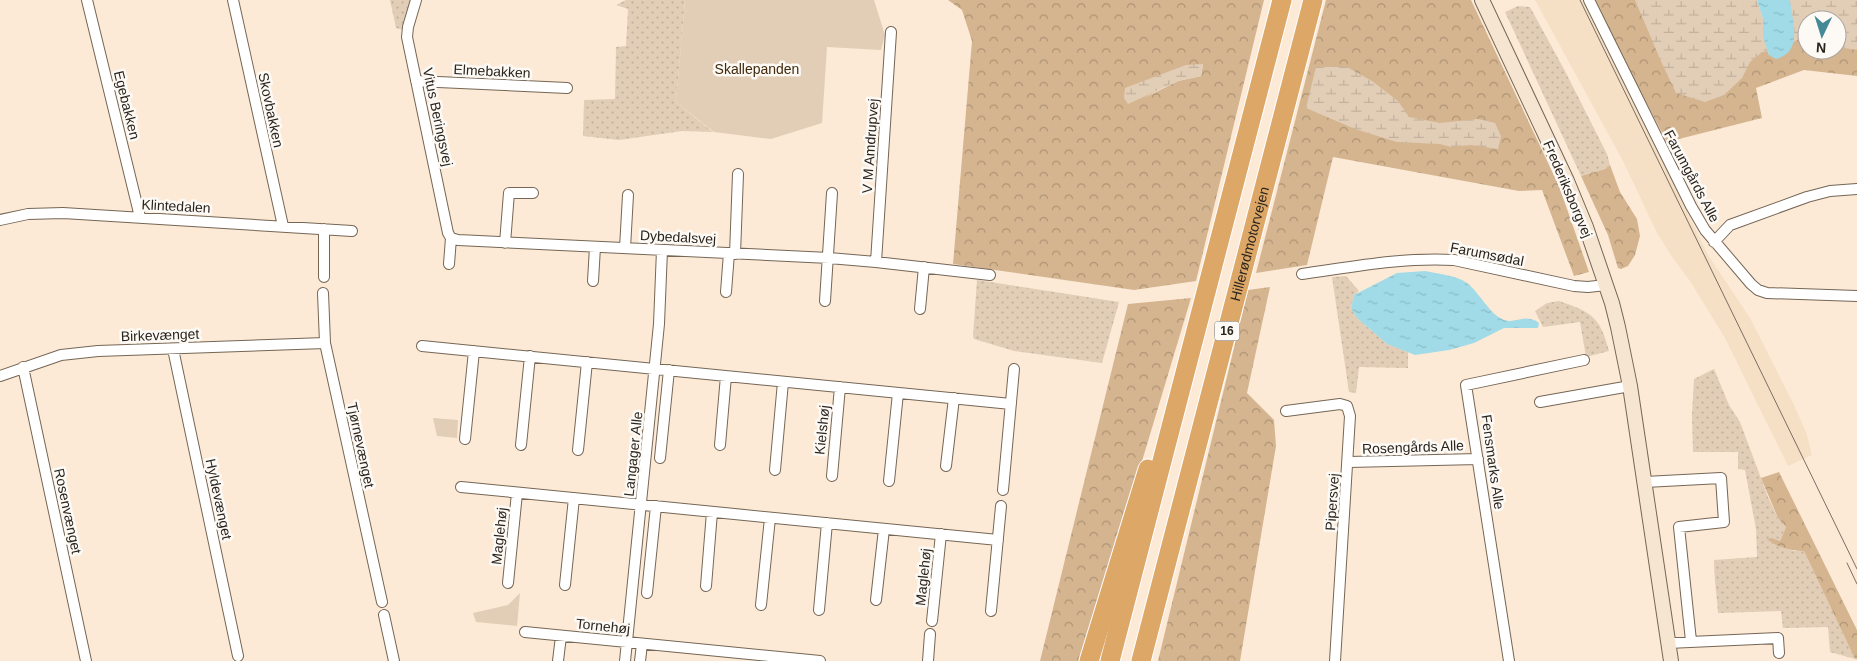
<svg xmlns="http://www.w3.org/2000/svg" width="1857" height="661" font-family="Helvetica,sans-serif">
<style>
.built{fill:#f5dfc5}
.grass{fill:url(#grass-dots)}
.forest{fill:url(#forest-crowns);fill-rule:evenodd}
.wetland{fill:url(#wetland-marsh)}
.park{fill:#e2ceb7}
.water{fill:url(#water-ripples)}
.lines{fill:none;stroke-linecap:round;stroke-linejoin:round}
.street-casing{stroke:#756655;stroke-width:12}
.secondary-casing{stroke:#756655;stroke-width:16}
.highway-casing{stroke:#fff;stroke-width:21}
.street{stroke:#fff;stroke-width:10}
.secondary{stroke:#f5e5d1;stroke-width:14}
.highway{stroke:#dda767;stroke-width:19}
.tram{stroke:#7a6f64;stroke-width:1}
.labels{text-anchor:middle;stroke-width:5;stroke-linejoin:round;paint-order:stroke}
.shield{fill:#fdfaf6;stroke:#69645e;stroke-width:1}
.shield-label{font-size:12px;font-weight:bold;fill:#2a241d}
.park-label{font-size:14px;fill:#412a0c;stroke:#fdfaf6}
.street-label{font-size:14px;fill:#2a241d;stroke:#fdfaf6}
</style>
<defs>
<pattern id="grass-dots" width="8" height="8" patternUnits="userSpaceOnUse" patternTransform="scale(1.25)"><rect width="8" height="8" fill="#e2ceb7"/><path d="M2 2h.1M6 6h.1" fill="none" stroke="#c2b19d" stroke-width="1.8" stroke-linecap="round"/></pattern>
<pattern id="forest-crowns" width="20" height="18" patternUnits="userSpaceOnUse" patternTransform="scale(1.25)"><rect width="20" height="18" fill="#d5b590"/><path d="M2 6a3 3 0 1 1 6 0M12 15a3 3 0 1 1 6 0" fill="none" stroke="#ad9375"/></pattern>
<pattern id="wetland-marsh" width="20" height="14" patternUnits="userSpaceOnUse" patternTransform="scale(1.25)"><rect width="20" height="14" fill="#e2ceb7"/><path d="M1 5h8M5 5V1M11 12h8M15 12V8" fill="none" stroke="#c2b19d"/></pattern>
<pattern id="water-ripples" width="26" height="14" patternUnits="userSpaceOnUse" patternTransform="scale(1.25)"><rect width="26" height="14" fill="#a0dbe7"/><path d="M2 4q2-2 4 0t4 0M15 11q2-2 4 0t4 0" fill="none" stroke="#8abcc6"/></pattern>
</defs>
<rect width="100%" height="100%" fill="#fcead7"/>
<path class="built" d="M 1535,0 L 1585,0 L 1708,255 L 1750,318 L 1793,403 L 1806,432 L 1812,455 L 1788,466 L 1725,338 L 1690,281 L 1672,257 L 1657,233 L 1623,161 Z"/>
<path class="grass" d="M 390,0 L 412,0 L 403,30 L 396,28 Z
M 626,0 L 685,0 L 676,102 L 713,132 L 682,131 L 619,140 L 583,136 L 584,100 L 615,99 L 616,47 L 626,46 L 628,9 L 616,5 Z
M 1518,6 L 1530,7 L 1565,71 L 1607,154 L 1610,165 L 1605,169 L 1581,176 L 1505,12 Z
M 1346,276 L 1359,291 L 1354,295 L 1351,308 L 1357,318 L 1387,344 L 1408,352 L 1408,368 L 1359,367 L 1356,393 L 1349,392 L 1332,277 Z
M 977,280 L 1119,302 L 1102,363 L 1014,351 L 974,339 L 973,336 Z
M 1559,301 C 1591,312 1600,316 1609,351 L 1586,357 L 1580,322 L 1543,327 L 1535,311 L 1547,303 Z
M 1714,369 L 1729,405 L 1740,422 L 1768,497 L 1778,518 L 1786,527 L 1780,541 L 1772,538 L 1771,542 L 1794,551 L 1804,551 L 1855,659 L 1830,652 L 1828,627 L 1783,628 L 1781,611 L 1718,613 C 1717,595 1714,579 1714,560 L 1757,557 L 1756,529 L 1745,470 L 1738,469 L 1738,452 L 1693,452 L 1692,415 L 1694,379 Z"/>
<path class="forest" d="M 948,0 L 1264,0 L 1196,281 L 1134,290 L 953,264 L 972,41 L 962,10 ZM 1203,64 L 1201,76 L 1178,81 L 1144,98 Z
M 1326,0 L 1471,0 L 1559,186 L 1589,272 L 1574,276 L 1542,190 L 1519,191 L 1333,157 L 1307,265 L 1256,273 Z
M 1592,0 L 1757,0 L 1763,38 L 1769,55 L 1794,36 L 1790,0 L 1857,0 L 1857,76 L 1804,70 L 1756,88 L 1762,118 L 1667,142 ZM 1807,20 L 1837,20 L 1837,50 L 1807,50 Z
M 1610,165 L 1620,192 L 1637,219 L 1640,236 L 1635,255 L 1628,266 L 1621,269 L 1618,268 L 1608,235 L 1581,176 L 1605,169 Z
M 1270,287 L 1247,393 L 1274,420 L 1276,446 L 1240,661 L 1158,661 L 1248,290 Z
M 1191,298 L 1082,661 L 1040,661 L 1128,304 Z
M 1779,472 L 1857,630 L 1857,659 L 1855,659 L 1804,551 C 1792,551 1776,547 1767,539 L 1772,538 L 1780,541 L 1786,527 L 1778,518 L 1761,478 Z"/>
<path class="wetland" d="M 1635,0 L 1757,0 L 1763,19 L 1763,37 L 1768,51 L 1762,52 L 1750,62 L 1742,78 L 1724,95 L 1705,102 L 1676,93 L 1660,59 Z
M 1790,0 L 1857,0 L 1857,50 L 1837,47 L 1837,20 L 1807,20 L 1807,36 L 1793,42 L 1794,36 Z
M 1203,64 L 1201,76 L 1178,81 L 1128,104 L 1124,98 L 1125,88 L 1186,65 Z
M 1316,67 L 1347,67 L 1372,81 L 1398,101 L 1409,117 L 1440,123 L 1478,119 L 1495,123 L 1501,136 L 1498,149 L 1471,145 L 1451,147 L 1440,144 L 1397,142 L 1355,129 L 1306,108 Z"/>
<path class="park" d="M 685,0 L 874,0 L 885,35 L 881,50 L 827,47 L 822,123 L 771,139 L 714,132 L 676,102 Z
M 433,418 L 458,420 L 457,438 L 437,436 Z
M 520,593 L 517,626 L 476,622 L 473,613 L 508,605 Z"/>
<path class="water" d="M 1757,0 L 1790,0 C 1792,21 1804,52 1776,59 L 1769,55 L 1763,37 L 1763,19 Z
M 1425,271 C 1438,274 1456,275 1467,283 C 1478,291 1490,314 1502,319 C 1515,326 1523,312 1539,323 L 1538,328 L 1504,328 L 1474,343 L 1449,350 L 1415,355 L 1387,344 L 1357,318 L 1351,308 L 1354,295 L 1397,273 Z"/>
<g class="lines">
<g class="street-casing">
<path id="street" d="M 87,0 L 140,217
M 233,0 L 283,226
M 416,0 L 408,27 L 407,37 L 448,233 L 451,238
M 1589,0 L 1691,206 L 1705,230 L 1751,284 L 1758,290 L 1767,293 L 1857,296
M 416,81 L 567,88
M 0,220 L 28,214 L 63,213 L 352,231
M 451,238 L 458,240 L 829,258 L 876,262 L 990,275
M 1714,242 L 1730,225 L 1807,197 L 1830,191 L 1857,189
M 505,243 L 509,193 L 533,193
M 625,248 L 628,195
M 735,254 L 738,174
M 876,262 L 891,32
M 449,264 L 451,238
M 1302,274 C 1352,267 1403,257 1454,260 L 1574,286 L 1588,287 L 1606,285
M 324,277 L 324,229
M 593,281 L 595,247
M 726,292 L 729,253
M 323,293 L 325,343 L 382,602
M 825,301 L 832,193
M 920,309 L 924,267
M 422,346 L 1011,404
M 173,349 L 238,656
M 23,367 L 86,661
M 0,376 L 61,355 L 98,351 L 325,343
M 1540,402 L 1630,386
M 1286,411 L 1340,404 L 1347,406 L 1350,416 L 1335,661
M 465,439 L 474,351
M 521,445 L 530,356
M 720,445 L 726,376
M 578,450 L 587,362
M 660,458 L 669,370
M 1349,462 L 1478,459
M 946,466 L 954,398
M 775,470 L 783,382
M 832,476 L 840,387
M 889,481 L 898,393
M 1645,482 L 1721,478 L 1724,522 L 1679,527 L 1691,641
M 461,487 L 998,540
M 1003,490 L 1014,369
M 508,583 L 517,493
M 565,585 L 574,498
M 706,586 L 712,512
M 647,593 L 656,506
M 876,600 L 884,529
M 761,605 L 770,518
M 819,610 L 827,523
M 991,611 L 1001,506
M 384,615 L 394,661
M 932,621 L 941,534
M 525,632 L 820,661
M 1668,643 L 1778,638 L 1779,653
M 558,661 L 561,636
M 625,661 L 659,324 L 662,250
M 640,661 L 642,644
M 928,661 L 930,634
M 1509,661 L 1466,385 L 1584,360"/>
</g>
<g class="secondary-casing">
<path id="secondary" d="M 1482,0 L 1567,181 L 1586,227 L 1612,303 L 1618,327 L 1630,386 L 1671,661"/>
</g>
<g class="highway-casing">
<g id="highway">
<path d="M 1089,661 L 1148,469"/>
<path d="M 1110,661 L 1282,0"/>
<path id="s1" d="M 1141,661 L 1313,0"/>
</g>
</g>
<use href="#street" class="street"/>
<use href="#secondary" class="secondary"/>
<use href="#highway" class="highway"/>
<path class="tram" d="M 1580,0 L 1857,569
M 1847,563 L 1857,584"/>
</g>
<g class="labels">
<rect class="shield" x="1214.5" y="321.5" width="25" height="19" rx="4"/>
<g class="shield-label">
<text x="1227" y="335">16</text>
</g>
<g class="park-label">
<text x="757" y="74">Skallepanden</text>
</g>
<g class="street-label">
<text transform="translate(492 71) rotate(3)" y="5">Elmebakken</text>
<text transform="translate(127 105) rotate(76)" y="5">Egebakken</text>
<text transform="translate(271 110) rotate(78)" y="5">Skovbakken</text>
<text transform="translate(438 117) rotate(78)" y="5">Vitus Beringsvej</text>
<text transform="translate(870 146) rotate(-86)" y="5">V M Amdrupvej</text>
<text transform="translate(1692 176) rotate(62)" y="5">Farumgårds Alle</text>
<text transform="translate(1568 189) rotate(67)" y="5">Frederiksborgvej</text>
<text transform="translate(176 206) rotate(3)" y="5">Klintedalen</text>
<text transform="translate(678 237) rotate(3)" y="5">Dybedalsvej</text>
<text dy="5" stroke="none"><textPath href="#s1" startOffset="431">Hillerødmotorvejen</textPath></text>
<text transform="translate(1487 254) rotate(11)" y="5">Farumsødal</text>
<text transform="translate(160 335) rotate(-2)" y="5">Birkevænget</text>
<text transform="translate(822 430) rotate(-84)" y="5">Kielshøj</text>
<text transform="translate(361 445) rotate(78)" y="5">Tjørnevænget</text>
<text transform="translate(1413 447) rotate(-2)" y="5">Rosengårds Alle</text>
<text transform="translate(633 454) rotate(-84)" y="5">Langager Alle</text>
<text transform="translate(1493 462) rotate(82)" y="5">Fensmarks Alle</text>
<text transform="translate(219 499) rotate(78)" y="5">Hyldevænget</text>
<text transform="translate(1332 502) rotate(-86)" y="5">Pipersvej</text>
<text transform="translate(68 511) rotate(78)" y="5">Rosenvænget</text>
<text transform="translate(499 536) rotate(-84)" y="5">Maglehøj</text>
<text transform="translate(923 577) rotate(-84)" y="5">Maglehøj</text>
<text transform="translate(603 626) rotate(6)" y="5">Tornehøj</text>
</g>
</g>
<g transform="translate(1822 35) rotate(184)"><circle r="24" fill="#fdfaf6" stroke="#a9a49f"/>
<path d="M0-4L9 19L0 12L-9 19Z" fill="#448996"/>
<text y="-8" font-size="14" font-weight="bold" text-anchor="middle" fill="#2a241d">N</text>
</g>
</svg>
